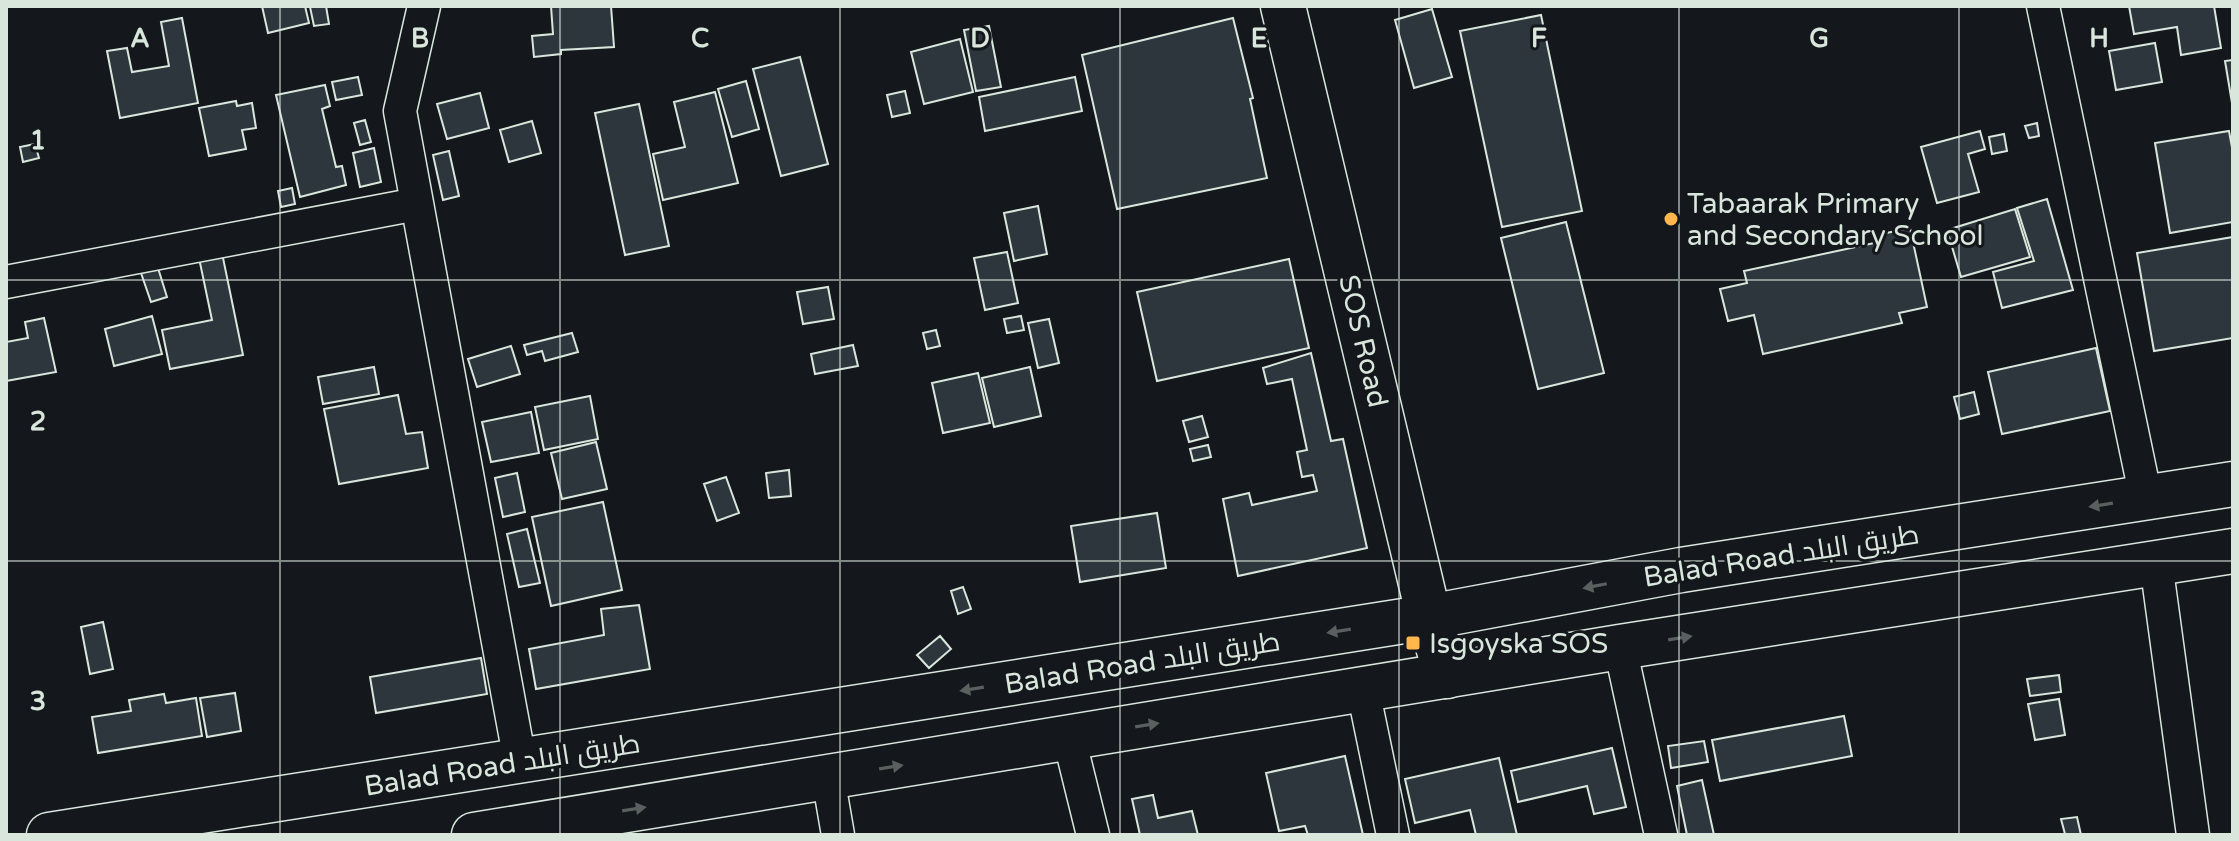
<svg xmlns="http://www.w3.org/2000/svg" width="2239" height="841" font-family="'Varela Round',Cairo,sans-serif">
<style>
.building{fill:#2c363c;stroke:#d8e6dc;stroke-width:2}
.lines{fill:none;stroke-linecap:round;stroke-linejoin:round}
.street-casing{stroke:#d8e6dc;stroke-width:35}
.secondary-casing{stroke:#d8e6dc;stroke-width:47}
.highway-casing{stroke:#d8e6dc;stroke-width:47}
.street{stroke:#14181c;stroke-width:32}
.secondary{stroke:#14181c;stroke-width:44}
.highway{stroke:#14181c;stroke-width:44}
.oneway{fill:#59605f}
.grid{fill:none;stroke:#d8e6dc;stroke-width:2;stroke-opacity:0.55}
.poi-dot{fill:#ffb74d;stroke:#14181c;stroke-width:3}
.labels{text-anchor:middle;stroke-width:6;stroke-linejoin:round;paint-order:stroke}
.poi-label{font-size:28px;fill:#d8e6dc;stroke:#14181c;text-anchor:start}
.street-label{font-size:28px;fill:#d8e6dc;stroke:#14181c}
.grid-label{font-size:26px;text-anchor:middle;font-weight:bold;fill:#d8e6dc;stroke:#14181c;stroke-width:6;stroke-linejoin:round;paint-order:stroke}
</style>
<rect width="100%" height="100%" fill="#14181c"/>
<path class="building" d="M 262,6 L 305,6 L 309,23 L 268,33 Z
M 326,6 L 329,24 L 314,26 L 310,7 Z
M 551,6 L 611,6 L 614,47 L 561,50 L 561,54 L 534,57 L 532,36 L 553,34 Z
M 2129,6 L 2214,6 L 2221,48 L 2181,55 L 2177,27 L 2134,34 Z
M 1432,9 L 1452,77 L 1414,88 L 1395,20 Z
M 1541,15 L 1582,211 L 1502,227 L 1460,31 Z
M 182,18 L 198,103 L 120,118 L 107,51 L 127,48 L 132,72 L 169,66 L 161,22 Z
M 1233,18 L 1253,98 L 1250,99 L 1267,178 L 1117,209 L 1082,55 Z
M 989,26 L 1001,87 L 976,91 L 964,30 Z
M 960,39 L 973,92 L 924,104 L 911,52 Z
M 2155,43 L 2162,82 L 2116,90 L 2109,51 Z
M 800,57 L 828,164 L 781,176 L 753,69 Z
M 2233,60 L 2233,109 L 2225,61 Z
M 358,77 L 362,95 L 336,100 L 332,82 Z
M 1075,77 L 1082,111 L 985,131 L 979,97 Z
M 746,81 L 759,129 L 732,137 L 718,89 Z
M 325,85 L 330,106 L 322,109 L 336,167 L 342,166 L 346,185 L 300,197 L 276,95 Z
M 905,91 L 910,113 L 892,117 L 887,95 Z
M 715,92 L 738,183 L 663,200 L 653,154 L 685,147 L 674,102 Z
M 480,93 L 489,128 L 447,139 L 437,104 Z
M 236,101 L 237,106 L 252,103 L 256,128 L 242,130 L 246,149 L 209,156 L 199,108 Z
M 639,104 L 669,246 L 625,255 L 595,113 Z
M 365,120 L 371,142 L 360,145 L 354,123 Z
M 532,121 L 541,153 L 509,162 L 500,130 Z
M 2037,123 L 2039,136 L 2029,138 L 2025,126 Z
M 1980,131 L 1985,149 L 1968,154 L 1979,192 L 1937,203 L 1921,147 Z
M 2229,131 L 2233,153 L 2233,222 L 2170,233 L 2155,143 Z
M 2004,134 L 2007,151 L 1992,154 L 1989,137 Z
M 35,144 L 39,158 L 23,162 L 20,147 Z
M 374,148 L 381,182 L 360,187 L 353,153 Z
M 449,151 L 459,196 L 443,200 L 433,155 Z
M 292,188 L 295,204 L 281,207 L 278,191 Z
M 2047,199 L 2073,290 L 2002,308 L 1993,272 L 2034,261 L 2017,208 Z
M 1038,206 L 1047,254 L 1014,261 L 1004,213 Z
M 2015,209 L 2030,257 L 1961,277 L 1947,230 Z
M 1566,222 L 1604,373 L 1538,389 L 1501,238 Z
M 1910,228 L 1927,307 L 1899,313 L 1902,323 L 1763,354 L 1754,315 L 1728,321 L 1720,289 L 1747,283 L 1744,271 L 1879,242 L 1877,235 Z
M 2233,237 L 2233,338 L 2154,351 L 2137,253 Z
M 1007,252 L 1018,303 L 985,310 L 974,258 Z
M 222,253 L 243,355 L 170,369 L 162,330 L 212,320 L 199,258 Z
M 1289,259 L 1309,348 L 1157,381 L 1137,292 Z
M 158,268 L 167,297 L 151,302 L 141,273 Z
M 828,287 L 834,319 L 803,324 L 797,292 Z
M 152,316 L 162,354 L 114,366 L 105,329 Z
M 1021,316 L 1024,330 L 1007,333 L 1004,319 Z
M 44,318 L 56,372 L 6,381 L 6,342 L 28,338 L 25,322 Z
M 1049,319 L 1059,363 L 1038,368 L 1028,323 Z
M 936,330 L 940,346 L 927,349 L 923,333 Z
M 572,333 L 578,352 L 545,361 L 542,351 L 527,355 L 524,345 Z
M 853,345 L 858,366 L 815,374 L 811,354 Z
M 511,346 L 520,374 L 477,387 L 468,359 Z
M 2096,348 L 2110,411 L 2002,434 L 1988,372 Z
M 1311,353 L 1331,441 L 1343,439 L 1367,548 L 1238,576 L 1223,499 L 1249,493 L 1252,505 L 1317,491 L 1313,475 L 1302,477 L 1297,452 L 1307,450 L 1292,379 L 1267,384 L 1263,368 Z
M 374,367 L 379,394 L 323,404 L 318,377 Z
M 1030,367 L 1041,416 L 994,427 L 982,378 Z
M 978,373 L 990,423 L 943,433 L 932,383 Z
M 1974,392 L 1979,414 L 1960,419 L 1954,397 Z
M 398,395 L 406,434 L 422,432 L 428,468 L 339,484 L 324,409 Z
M 590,396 L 598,439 L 544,450 L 535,407 Z
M 531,412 L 539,453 L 491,462 L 482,422 Z
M 1202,416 L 1208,437 L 1189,442 L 1183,421 Z
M 596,442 L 607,489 L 562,499 L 551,453 Z
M 1208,445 L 1211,457 L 1193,461 L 1190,449 Z
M 789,470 L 791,496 L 769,498 L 766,473 Z
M 517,473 L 525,512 L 503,517 L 495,478 Z
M 726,477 L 739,513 L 717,521 L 704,484 Z
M 603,502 L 622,590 L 551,606 L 532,517 Z
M 1157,513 L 1166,568 L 1080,582 L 1071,526 Z
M 527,529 L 540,583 L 519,587 L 507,534 Z
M 963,587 L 971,609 L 958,614 L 951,591 Z
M 639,605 L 650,669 L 536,689 L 529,649 L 604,635 L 601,609 Z
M 103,622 L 113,669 L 90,674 L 81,627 Z
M 940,636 L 951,649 L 929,668 L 917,655 Z
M 481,658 L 487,694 L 376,713 L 370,677 Z
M 2059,675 L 2061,692 L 2030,696 L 2027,679 Z
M 235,693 L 241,731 L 207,737 L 200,698 Z
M 164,694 L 166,703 L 196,698 L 202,736 L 98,753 L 92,717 L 131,711 L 129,700 Z
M 2059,699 L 2065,735 L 2035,740 L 2028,704 Z
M 1844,716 L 1852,756 L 1720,781 L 1712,740 Z
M 1704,741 L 1708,762 L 1671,768 L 1668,746 Z
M 1612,748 L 1626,807 L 1594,814 L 1587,786 L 1518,802 L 1511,771 Z
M 1345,756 L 1363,835 L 1308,835 L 1305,826 L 1279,831 L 1266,773 Z
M 1499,758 L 1517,835 L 1476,835 L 1470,810 L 1415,823 L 1405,779 Z
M 1702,780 L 1714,835 L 1687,835 L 1677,786 Z
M 1153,795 L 1158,818 L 1192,811 L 1198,835 L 1140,835 L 1132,799 Z
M 2077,817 L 2081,835 L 2059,835 L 2065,834 L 2061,819 Z"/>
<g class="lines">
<g class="street-casing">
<path id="street" d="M 424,6 L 400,111 L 520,761
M 2043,6 L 2146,498
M 6,282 L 417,204
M 2156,563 L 2193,835
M 1620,647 L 1661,835
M 1363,690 L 1393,835
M 1069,738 L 1093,835
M 828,777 L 838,835"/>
</g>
<g class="secondary-casing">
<path id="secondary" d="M 1283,6 L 1429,617 L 1447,676"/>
</g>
<g class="highway-casing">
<path id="highway" d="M 49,835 L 1429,617 L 1681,570 L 2233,484
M 474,835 L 1620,647 L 2233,551"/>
</g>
<use href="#street" class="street"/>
<use href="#secondary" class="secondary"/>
<use href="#highway" class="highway"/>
</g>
<defs><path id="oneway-solid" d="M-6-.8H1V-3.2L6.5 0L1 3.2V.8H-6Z" transform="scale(2)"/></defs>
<g class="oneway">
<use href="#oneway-solid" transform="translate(2101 505) rotate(171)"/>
<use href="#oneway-solid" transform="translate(1595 586) rotate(169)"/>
<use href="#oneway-solid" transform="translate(1339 631) rotate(171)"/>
<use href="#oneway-solid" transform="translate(1680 638) rotate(-9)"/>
<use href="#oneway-solid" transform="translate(972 689) rotate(171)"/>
<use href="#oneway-solid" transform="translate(1147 725) rotate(-9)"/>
<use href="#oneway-solid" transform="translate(891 767) rotate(-9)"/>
<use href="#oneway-solid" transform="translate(634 809) rotate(-9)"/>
</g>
<path class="grid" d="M 280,6 L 280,835M 560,6 L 560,835M 840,6 L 840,835M 1120,6 L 1120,835M 1399,6 L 1399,835M 1679,6 L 1679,835M 1959,6 L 1959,835M 6,280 L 2233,280M 6,561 L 2233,561"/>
<g class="poi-dot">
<circle cx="1671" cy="219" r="8"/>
<rect x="1405" y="635" width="16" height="16" rx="4"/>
</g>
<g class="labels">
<g class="poi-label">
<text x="1687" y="213">Tabaarak Primary<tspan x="1687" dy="32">and Secondary School</tspan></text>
<text x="1429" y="653">Isgoyska SOS</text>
</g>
<g class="street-label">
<text transform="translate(1364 341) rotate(77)" y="10">SOS Road</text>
<text transform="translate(1781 555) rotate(-9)" y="10">Balad Road طريق البلد</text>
<text transform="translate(1142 662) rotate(-9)" y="10">Balad Road طريق البلد</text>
<text transform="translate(502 764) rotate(-9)" y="10">Balad Road طريق البلد</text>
</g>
</g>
<g class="grid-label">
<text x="140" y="47">A</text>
<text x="420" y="47">B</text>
<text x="700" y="47">C</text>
<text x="980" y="47">D</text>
<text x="1259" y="47">E</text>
<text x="1539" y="47">F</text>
<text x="1819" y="47">G</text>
<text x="2099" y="47">H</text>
<text x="38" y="149">1</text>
<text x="38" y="430">2</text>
<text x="38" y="710">3</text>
</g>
<rect width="2239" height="841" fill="none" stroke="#d8e6dc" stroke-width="16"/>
</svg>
